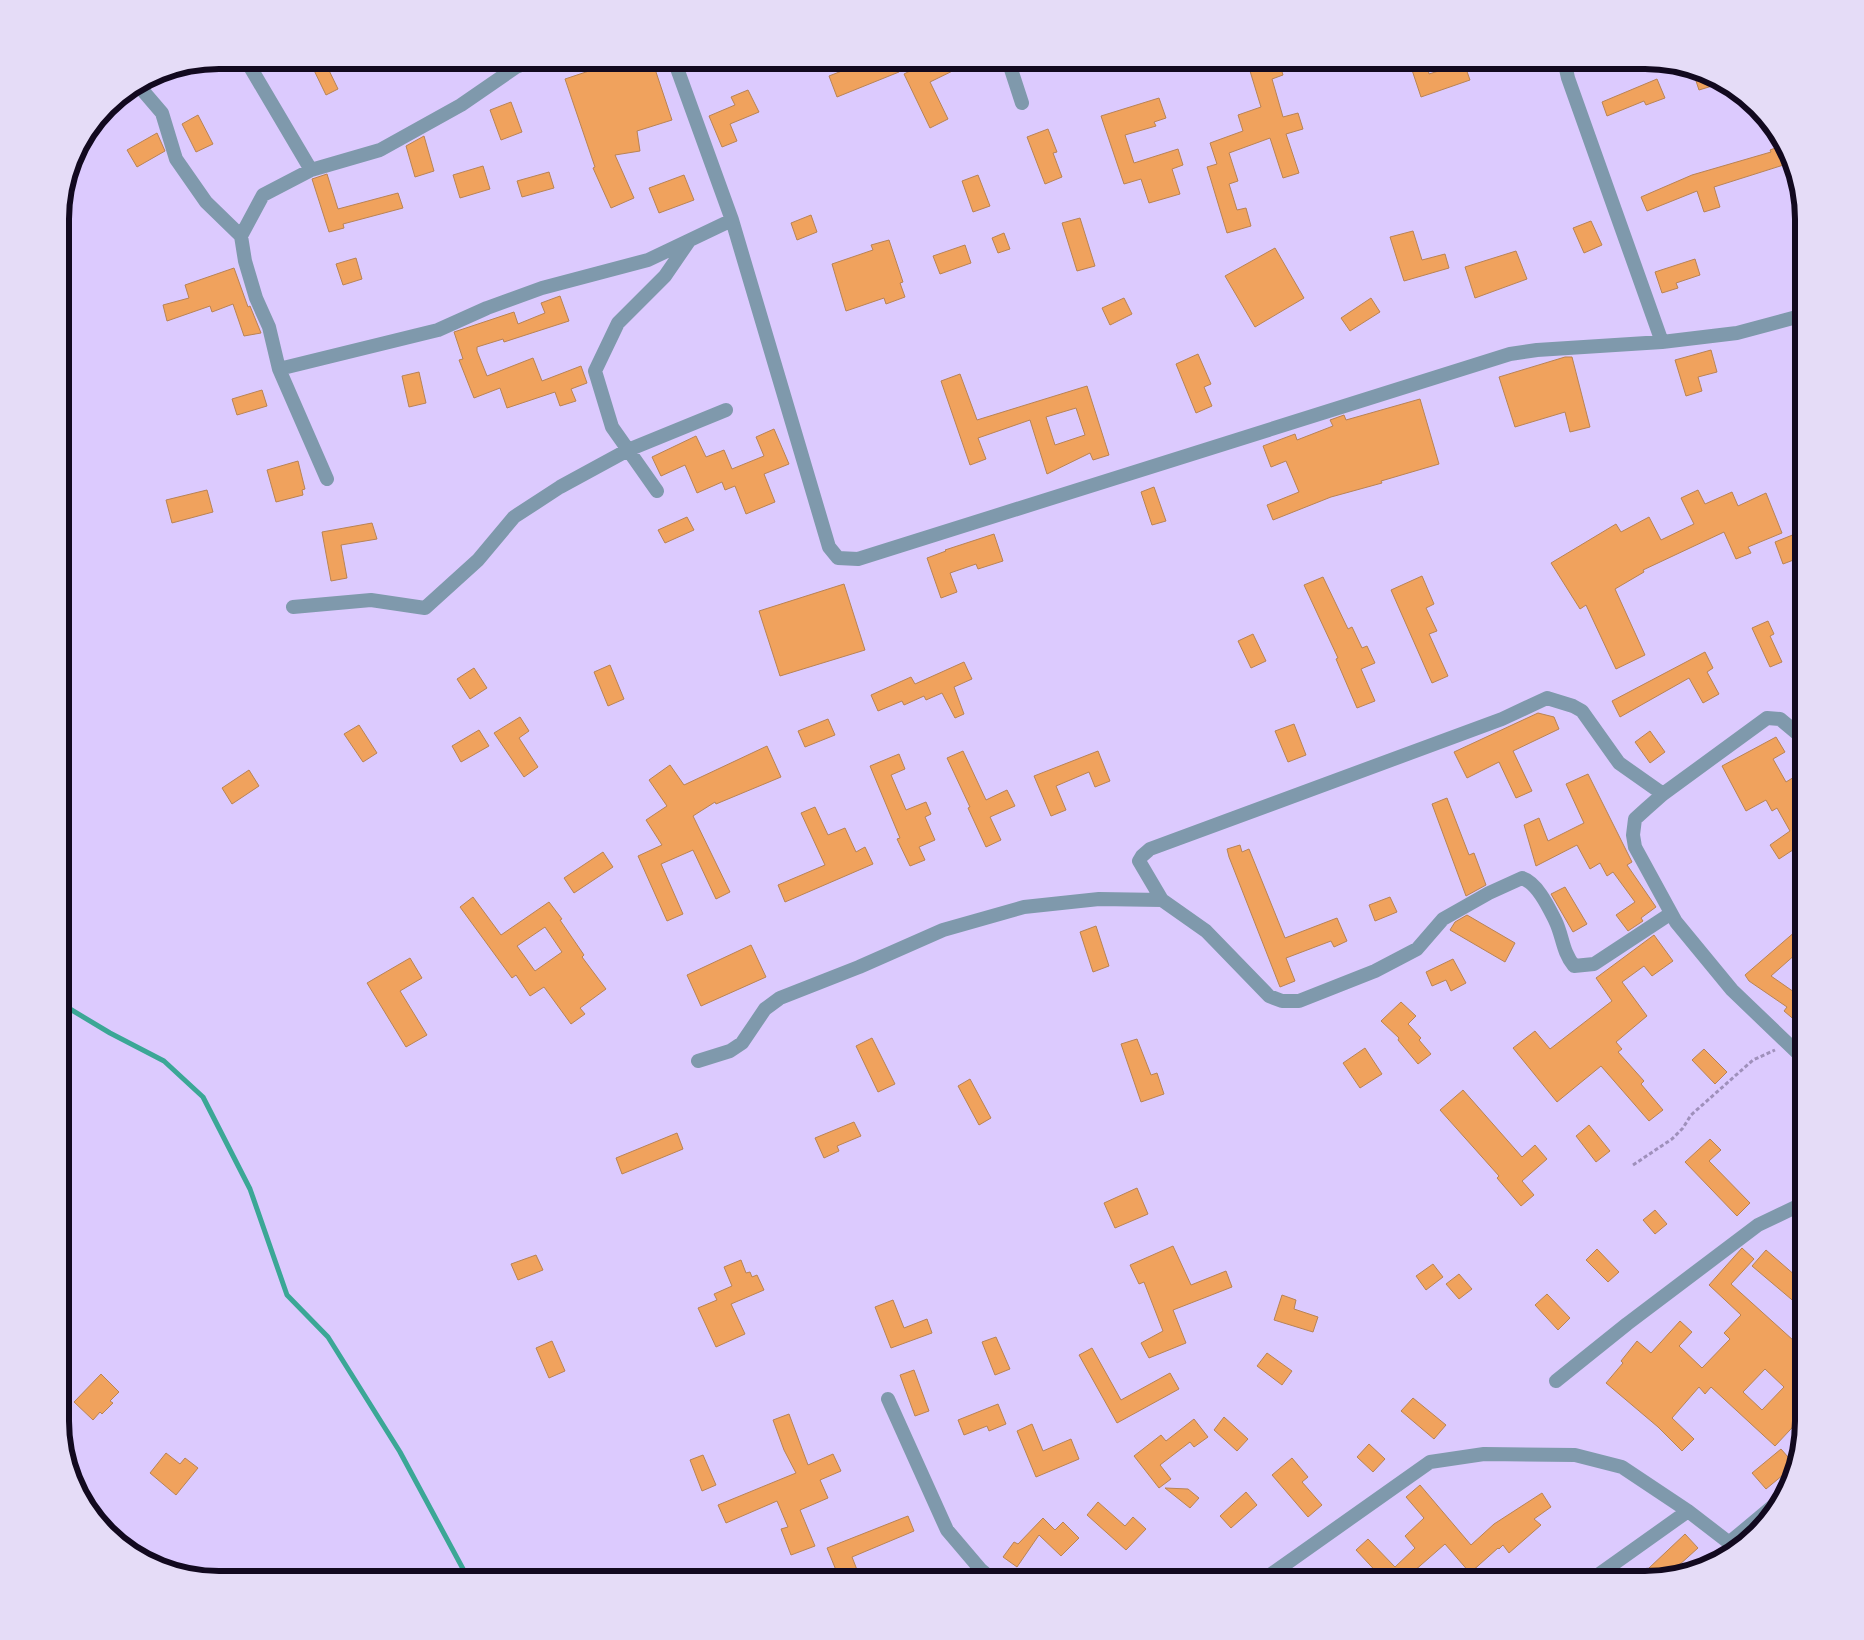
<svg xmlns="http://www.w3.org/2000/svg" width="1864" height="1640" font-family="Helvetica,sans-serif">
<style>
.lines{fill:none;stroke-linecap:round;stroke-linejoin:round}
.stream{stroke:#3ba796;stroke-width:5}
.building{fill:#f0a25d;stroke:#b98354;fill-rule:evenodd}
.path{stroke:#9f90bb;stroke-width:3;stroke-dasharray:4 2.5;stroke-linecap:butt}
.minor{stroke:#7f99ac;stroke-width:14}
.rim{fill:none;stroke:#12091f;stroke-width:6}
</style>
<rect width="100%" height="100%" fill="#dccafe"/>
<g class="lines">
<path class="stream" d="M 60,1003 L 110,1033 L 164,1061 L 203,1097 L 250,1189 L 287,1295 L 328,1337 L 400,1452 L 469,1580"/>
</g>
<path class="building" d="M 309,60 L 324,60 L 338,89 L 326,95 Z
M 622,60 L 652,60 L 672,120 L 637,131 L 640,151 L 615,155 L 634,198 L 611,208 L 593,168 L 595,167 L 565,79 Z
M 870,60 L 894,60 L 899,72 L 837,97 L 829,76 Z
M 932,60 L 975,60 L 930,82 L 948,119 L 930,128 L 904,74 Z
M 1279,62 L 1283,75 L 1272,79 L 1283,117 L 1298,113 L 1303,129 L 1286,134 L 1299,173 L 1283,178 L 1270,138 L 1229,153 L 1238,181 L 1229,184 L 1237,210 L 1246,208 L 1251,226 L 1227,233 L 1207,167 L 1217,164 L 1210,143 L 1243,131 L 1238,115 L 1261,107 L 1250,71 Z
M 1464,63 L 1470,80 L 1421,97 L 1412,70 L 1427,65 L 1429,74 Z
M 1692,69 L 1706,72 L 1722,83 L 1699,90 Z
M 1657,79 L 1665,98 L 1646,105 L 1644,101 L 1607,116 L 1602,102 Z
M 748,90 L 759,112 L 730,124 L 737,141 L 722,147 L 709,116 L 735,105 L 731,97 Z
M 1159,98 L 1166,118 L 1154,122 L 1156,126 L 1125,135 L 1134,163 L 1178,149 L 1183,165 L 1172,169 L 1180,194 L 1149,203 L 1141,179 L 1124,184 L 1101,116 Z
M 511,102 L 522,132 L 501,140 L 490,110 Z
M 198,115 L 213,144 L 196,152 L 182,124 Z
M 1048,129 L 1057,152 L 1053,153 L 1062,177 L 1045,184 L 1027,137 Z
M 157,133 L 165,151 L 137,167 L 127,150 Z
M 424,136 L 434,171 L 415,177 L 406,146 Z
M 1783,145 L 1793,162 L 1714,187 L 1720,207 L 1704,212 L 1697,191 L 1647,211 L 1641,197 L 1692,175 L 1771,152 L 1770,150 Z
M 483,166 L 490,189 L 460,198 L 453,175 Z
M 549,172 L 554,188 L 522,197 L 517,181 Z
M 327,174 L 338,209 L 398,193 L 403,208 L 343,224 L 344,228 L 329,232 L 312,179 Z
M 684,175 L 694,200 L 659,213 L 649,188 Z
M 978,175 L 990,206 L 973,212 L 962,181 Z
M 811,215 L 817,232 L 797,240 L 791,223 Z
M 1080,218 L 1095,266 L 1077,271 L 1062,223 Z
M 1591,221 L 1602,245 L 1584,253 L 1573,228 Z
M 1413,231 L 1422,260 L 1445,254 L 1449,268 L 1404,281 L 1390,237 Z
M 1004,233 L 1010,249 L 998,253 L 992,238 Z
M 889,240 L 903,282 L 900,283 L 905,297 L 886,304 L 884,298 L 846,311 L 832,264 L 873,250 L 871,245 Z
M 965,245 L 971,263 L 940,274 L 933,256 Z
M 1275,248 L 1304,298 L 1255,327 L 1225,276 Z
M 1516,251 L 1527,279 L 1475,298 L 1465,267 Z
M 356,258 L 362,279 L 343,285 L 336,264 Z
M 1695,259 L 1700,275 L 1676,283 L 1678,288 L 1662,293 L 1655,272 Z
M 234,268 L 248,307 L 250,306 L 261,333 L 244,336 L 233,304 L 212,312 L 210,306 L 167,321 L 163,305 L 189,298 L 185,285 Z
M 560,296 L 569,321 L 504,342 L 503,339 L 477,347 L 477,351 L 487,376 L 533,358 L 542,381 L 581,366 L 587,383 L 571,389 L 576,401 L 560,406 L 555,392 L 507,408 L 500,388 L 474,398 L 459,360 L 463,359 L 454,332 L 514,312 L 518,324 L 545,313 L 541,303 Z
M 1124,298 L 1132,314 L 1110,325 L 1102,308 Z
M 1371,298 L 1380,312 L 1350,331 L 1341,318 Z
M 1711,350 L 1717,372 L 1698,377 L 1702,391 L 1686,396 L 1675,360 Z
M 1198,354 L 1211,384 L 1204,387 L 1212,406 L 1196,413 L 1176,364 Z
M 1565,357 L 1572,357 L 1590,427 L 1570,432 L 1565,412 L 1515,427 L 1499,377 Z
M 419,372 L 426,403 L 409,407 L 402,376 Z
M 960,374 L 977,420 L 1087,386 L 1109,455 L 1093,460 L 1090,453 L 1047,474 L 1030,420 L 978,438 L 986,459 L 970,465 L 941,381 ZM 1076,408 L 1085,435 L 1055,445 L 1046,417 Z
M 262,390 L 267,406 L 237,415 L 232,399 Z
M 1420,399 L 1439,464 L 1381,481 L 1382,483 L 1331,497 L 1273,520 L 1267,505 L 1299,492 L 1286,461 L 1271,467 L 1263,446 L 1295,434 L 1297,440 L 1333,426 L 1330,420 L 1344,415 L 1346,420 Z
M 774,429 L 789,464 L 764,474 L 775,502 L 746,514 L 735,486 L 725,490 L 722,482 L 697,493 L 685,465 L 661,476 L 652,457 L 696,436 L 706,457 L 724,450 L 732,469 L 764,456 L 756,437 Z
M 298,461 L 305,489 L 302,490 L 303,495 L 276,502 L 267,470 Z
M 1154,487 L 1166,521 L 1152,525 L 1141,492 Z
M 207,490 L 213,512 L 172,523 L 166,500 Z
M 1698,490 L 1705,504 L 1732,492 L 1738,506 L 1766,493 L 1782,533 L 1748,547 L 1751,553 L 1736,559 L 1724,532 L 1643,570 L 1644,572 L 1615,589 L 1645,655 L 1616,669 L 1586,605 L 1580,609 L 1551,563 L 1616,524 L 1621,532 L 1649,517 L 1661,540 L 1694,524 L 1681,498 Z
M 687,517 L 694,530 L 665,543 L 658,530 Z
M 372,523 L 377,539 L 341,545 L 347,578 L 331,581 L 322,532 Z
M 994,534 L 1003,561 L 978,569 L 976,564 L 950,573 L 957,592 L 941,598 L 927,558 L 946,551 L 945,550 Z
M 1795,534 L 1804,556 L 1783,564 L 1775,542 Z
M 1422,576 L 1434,604 L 1426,608 L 1437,631 L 1429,634 L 1448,676 L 1432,683 L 1391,590 Z
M 1323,577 L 1348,629 L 1352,627 L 1362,648 L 1367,646 L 1375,663 L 1361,669 L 1375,701 L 1357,708 L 1336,659 L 1338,658 L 1304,585 Z
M 844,584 L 865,650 L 780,676 L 759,611 Z
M 1768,621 L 1774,634 L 1770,636 L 1782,662 L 1770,667 L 1752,628 Z
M 1253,634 L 1266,661 L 1251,668 L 1238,641 Z
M 1705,652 L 1713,668 L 1707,672 L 1719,694 L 1703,703 L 1689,678 L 1620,717 L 1612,701 Z
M 964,662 L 972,679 L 954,687 L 964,714 L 955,718 L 942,693 L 926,700 L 924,696 L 904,705 L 902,701 L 878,711 L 871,695 L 911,677 L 915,684 Z
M 610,665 L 624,699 L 608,706 L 594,672 Z
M 474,668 L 487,688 L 470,699 L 457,679 Z
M 1538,713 L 1554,717 L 1559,729 L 1513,751 L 1532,791 L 1516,798 L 1499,762 L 1467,778 L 1454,752 Z
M 520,717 L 529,731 L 519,738 L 538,767 L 524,777 L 494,733 Z
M 828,719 L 835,735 L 805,747 L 798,731 Z
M 1294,724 L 1306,755 L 1288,762 L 1275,731 Z
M 359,725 L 377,753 L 363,762 L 344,734 Z
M 479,730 L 489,746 L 461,762 L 452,746 Z
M 1650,731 L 1665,752 L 1650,763 L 1635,742 Z
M 1776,737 L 1785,752 L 1773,759 L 1786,782 L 1804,771 L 1804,854 L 1799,846 L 1779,859 L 1770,845 L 1790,831 L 1777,808 L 1772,811 L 1766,800 L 1746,811 L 1722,766 Z
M 767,746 L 781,777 L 716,804 L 715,802 L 693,816 L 730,892 L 716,899 L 693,850 L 661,864 L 683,914 L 667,921 L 638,856 L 662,845 L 646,820 L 667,806 L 649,780 L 670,765 L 684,785 Z
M 963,751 L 986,800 L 1007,790 L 1015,806 L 990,817 L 1001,840 L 986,847 L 968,808 L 970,807 L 947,758 Z
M 1098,751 L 1110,781 L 1095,787 L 1089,772 L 1056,786 L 1066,810 L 1051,816 L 1034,776 Z
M 899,754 L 905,769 L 891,775 L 906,810 L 926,802 L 931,814 L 925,817 L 935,840 L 919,847 L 925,860 L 910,866 L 897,839 L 900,838 L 870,766 Z
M 249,770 L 259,786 L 232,804 L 222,788 Z
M 1588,774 L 1632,862 L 1627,865 L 1656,907 L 1641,918 L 1643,921 L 1628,931 L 1616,915 L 1635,902 L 1613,872 L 1607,876 L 1600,863 L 1590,869 L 1577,845 L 1536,866 L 1524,825 L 1539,818 L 1548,841 L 1584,823 L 1566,784 Z
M 1447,798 L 1469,855 L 1474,853 L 1486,885 L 1466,896 L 1432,804 Z
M 815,807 L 828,835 L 845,828 L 856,852 L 865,847 L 873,864 L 785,902 L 778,885 L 825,865 L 801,813 Z
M 1240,845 L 1242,852 L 1249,849 L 1285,938 L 1337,918 L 1347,941 L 1334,947 L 1331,941 L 1286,958 L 1295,981 L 1280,987 L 1229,857 L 1227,849 Z
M 603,852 L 613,867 L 574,893 L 564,878 Z
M 1565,887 L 1587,924 L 1573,932 L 1551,894 Z
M 473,897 L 501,935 L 549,902 L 562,919 L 560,920 L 584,955 L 582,957 L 606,989 L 580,1008 L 585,1014 L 571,1024 L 544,987 L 530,996 L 516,975 L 512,978 L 460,907 ZM 545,927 L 562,952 L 535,971 L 517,946 Z
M 1390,897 L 1397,912 L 1375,921 L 1369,905 Z
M 1467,915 L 1515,943 L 1505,962 L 1450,930 L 1455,922 Z
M 1804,924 L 1804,962 L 1797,953 L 1771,976 L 1794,992 L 1793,993 L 1804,1003 L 1804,1028 L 1784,1011 L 1787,1007 L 1749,981 L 1745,975 Z
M 1096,926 L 1109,966 L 1093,972 L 1080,932 Z
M 1654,935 L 1673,961 L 1652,976 L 1644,966 L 1622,982 L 1647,1016 L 1616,1042 L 1622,1049 L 1618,1052 L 1644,1081 L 1641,1084 L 1663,1110 L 1649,1121 L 1601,1066 L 1557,1102 L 1513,1048 L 1535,1031 L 1550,1049 L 1612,1001 L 1596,978 Z
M 751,945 L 766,977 L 701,1006 L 687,975 Z
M 410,958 L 422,978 L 400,991 L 427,1035 L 406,1047 L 367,983 Z
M 1453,959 L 1466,983 L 1451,991 L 1446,980 L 1432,986 L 1426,972 Z
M 1401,1002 L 1416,1016 L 1408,1024 L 1421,1038 L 1419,1040 L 1431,1054 L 1418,1064 L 1398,1040 L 1399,1038 L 1381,1021 Z
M 872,1038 L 895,1084 L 878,1092 L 856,1046 Z
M 1137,1039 L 1151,1075 L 1157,1073 L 1164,1094 L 1141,1102 L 1121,1044 Z
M 1365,1048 L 1382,1074 L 1360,1088 L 1343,1063 Z
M 1704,1049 L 1727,1072 L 1715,1084 L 1692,1060 Z
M 970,1079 L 991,1118 L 979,1125 L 958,1086 Z
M 1463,1090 L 1522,1157 L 1535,1145 L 1547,1159 L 1522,1181 L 1534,1195 L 1521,1206 L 1497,1178 L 1499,1176 L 1440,1110 Z
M 854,1122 L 861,1136 L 837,1146 L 839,1151 L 824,1158 L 815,1138 Z
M 1589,1125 L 1610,1151 L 1596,1162 L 1576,1136 Z
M 677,1133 L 683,1149 L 622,1174 L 616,1158 Z
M 1710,1139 L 1721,1150 L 1709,1161 L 1750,1203 L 1737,1216 L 1685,1162 Z
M 1137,1188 L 1148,1214 L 1115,1228 L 1104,1203 Z
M 1655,1210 L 1667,1224 L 1655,1234 L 1643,1220 Z
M 1173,1246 L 1191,1285 L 1226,1271 L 1232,1287 L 1173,1310 L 1186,1343 L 1149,1358 L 1141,1343 L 1163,1331 L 1144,1282 L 1139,1284 L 1130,1265 Z
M 1742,1248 L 1754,1259 L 1731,1284 L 1804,1350 L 1804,1415 L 1775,1446 L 1711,1387 L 1705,1394 L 1699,1387 L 1672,1418 L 1694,1439 L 1682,1451 L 1658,1427 L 1606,1383 L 1623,1363 L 1621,1361 L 1637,1341 L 1651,1353 L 1680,1321 L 1692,1332 L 1679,1346 L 1702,1368 L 1730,1339 L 1724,1333 L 1741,1315 L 1709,1285 ZM 1765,1369 L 1784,1387 L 1762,1410 L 1743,1392 Z
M 1597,1249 L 1619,1272 L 1608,1282 L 1586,1260 Z
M 1766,1250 L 1804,1283 L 1804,1310 L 1752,1266 Z
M 536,1255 L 543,1270 L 518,1280 L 511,1264 Z
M 741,1260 L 746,1273 L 750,1272 L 752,1277 L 757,1275 L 764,1290 L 731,1304 L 745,1334 L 716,1347 L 698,1308 L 717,1300 L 714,1294 L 732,1286 L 724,1267 Z
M 1433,1264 L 1443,1277 L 1426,1290 L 1416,1276 Z
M 1459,1274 L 1472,1289 L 1459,1299 L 1446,1284 Z
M 1547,1294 L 1570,1318 L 1558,1330 L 1535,1305 Z
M 1282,1295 L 1296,1300 L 1294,1309 L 1318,1317 L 1313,1332 L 1274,1320 Z
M 893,1300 L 904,1328 L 927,1319 L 932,1333 L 891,1348 L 875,1307 Z
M 996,1337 L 1010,1369 L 995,1375 L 982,1342 Z
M 552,1341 L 565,1371 L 549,1378 L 536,1348 Z
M 1092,1348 L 1121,1400 L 1170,1373 L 1179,1389 L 1117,1423 L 1079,1355 Z
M 1267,1353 L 1292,1371 L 1282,1385 L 1257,1366 Z
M 914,1370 L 929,1411 L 915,1416 L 900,1375 Z
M 101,1374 L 119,1392 L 110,1401 L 113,1403 L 102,1414 L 100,1412 L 93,1420 L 74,1402 Z
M 1413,1398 L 1446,1425 L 1434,1439 L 1401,1411 Z
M 998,1404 L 1006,1424 L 989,1431 L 987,1426 L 964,1435 L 958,1420 Z
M 789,1414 L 808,1465 L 833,1454 L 841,1471 L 820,1480 L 828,1498 L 800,1510 L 815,1546 L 791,1555 L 781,1529 L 788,1527 L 777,1501 L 726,1523 L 718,1505 L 796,1473 L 784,1450 L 773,1420 Z
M 1224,1417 L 1248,1439 L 1237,1451 L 1214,1430 Z
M 1194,1419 L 1208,1437 L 1194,1447 L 1190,1442 L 1160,1465 L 1171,1479 L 1159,1488 L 1134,1456 L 1161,1435 L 1166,1441 Z
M 1032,1424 L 1043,1451 L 1071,1439 L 1079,1459 L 1036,1477 L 1017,1431 Z
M 1369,1444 L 1385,1459 L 1373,1472 L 1357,1457 Z
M 1781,1449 L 1795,1465 L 1766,1489 L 1752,1473 Z
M 166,1453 L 180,1464 L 185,1458 L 198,1468 L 176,1495 L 150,1473 Z
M 703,1455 L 716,1485 L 702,1491 L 690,1460 Z
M 1292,1458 L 1308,1477 L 1302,1482 L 1322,1505 L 1308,1517 L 1272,1475 Z
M 1420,1485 L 1471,1545 L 1494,1524 L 1542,1493 L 1551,1507 L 1534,1519 L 1541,1525 L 1509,1553 L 1503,1545 L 1499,1549 L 1498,1548 L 1470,1573 L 1445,1544 L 1405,1579 L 1407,1580 L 1381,1580 L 1383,1579 L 1356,1550 L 1368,1539 L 1395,1567 L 1415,1548 L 1405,1536 L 1424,1518 L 1406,1497 Z
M 1165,1488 L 1188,1489 L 1199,1498 L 1190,1508 Z
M 1246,1492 L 1257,1505 L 1231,1528 L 1220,1516 Z
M 1098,1502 L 1125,1526 L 1133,1517 L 1146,1529 L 1126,1550 L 1087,1515 Z
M 908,1516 L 914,1531 L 852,1557 L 861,1580 L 840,1580 L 827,1548 Z
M 1043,1518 L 1055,1530 L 1063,1522 L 1079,1538 L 1061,1556 L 1039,1535 L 1017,1567 L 1003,1557 L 1014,1542 L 1018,1544 Z
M 1685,1534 L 1698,1548 L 1668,1575 L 1657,1578 L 1649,1568 Z"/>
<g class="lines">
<path class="path" d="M 1633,1165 L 1672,1139 L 1683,1128 L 1691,1115 L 1753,1060 L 1775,1050"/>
<path class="minor" d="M 246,60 L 311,170
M 674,60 L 732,220 L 829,547 L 838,558 L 858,559 L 1510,354 L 1537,350 L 1662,342 L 1737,333 L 1804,315
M 1008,60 L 1022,103
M 1564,60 L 1568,78 L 1662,342
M 138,85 L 162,113 L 176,159 L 206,202 L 241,236
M 279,369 L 438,330 L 487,308 L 542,288 L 648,260 L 732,220
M 327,479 L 279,369 L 269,327 L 256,298 L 245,261 L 241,236 L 263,195 L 311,170 L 380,150 L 461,105 L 516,67 L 534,60
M 657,491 L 612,427 L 595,371 L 618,323 L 665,276 L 689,241
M 293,607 L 371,600 L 425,608 L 478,560 L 514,517 L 560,487 L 628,450 L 726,410
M 1663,794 L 1619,763 L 1582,711 L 1573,706 L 1547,698 L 1502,719 L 1150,849 L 1142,856 L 1139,861 L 1162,900 L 1206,931 L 1269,996 L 1282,1001 L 1299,1001 L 1375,971 L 1417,949 L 1443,919 L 1489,893 L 1522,878 C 1537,883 1548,906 1555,920 C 1563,936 1562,951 1574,966 L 1594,964 L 1670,914
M 1804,1059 L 1732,990 L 1676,922 L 1635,847 L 1633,835 L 1635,819 L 1646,809 L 1663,794 L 1767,718 L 1780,719 L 1804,739
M 698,1061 L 730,1051 L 742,1043 L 765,1009 L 780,998 L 859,967 L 943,930 L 1024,907 L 1099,899 L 1162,900
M 1556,1381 L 1627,1324 L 1758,1225 L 1804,1203
M 888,1399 L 947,1530 L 981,1570 L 993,1580
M 1730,1542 L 1778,1502
M 1263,1580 L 1430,1462 L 1484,1454 L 1575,1455 L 1622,1467 L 1688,1511 L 1736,1548
M 1591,1580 L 1688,1511"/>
</g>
<path d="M0 0H1864V1640H0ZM219 69H1645A150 150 0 0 1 1795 219V1421A150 150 0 0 1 1645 1571H219A150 150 0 0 1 69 1421V219A150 150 0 0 1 219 69Z" fill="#e5dcf7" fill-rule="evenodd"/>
<path class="rim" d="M219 69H1645A150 150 0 0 1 1795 219V1421A150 150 0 0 1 1645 1571H219A150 150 0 0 1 69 1421V219A150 150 0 0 1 219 69Z"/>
</svg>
